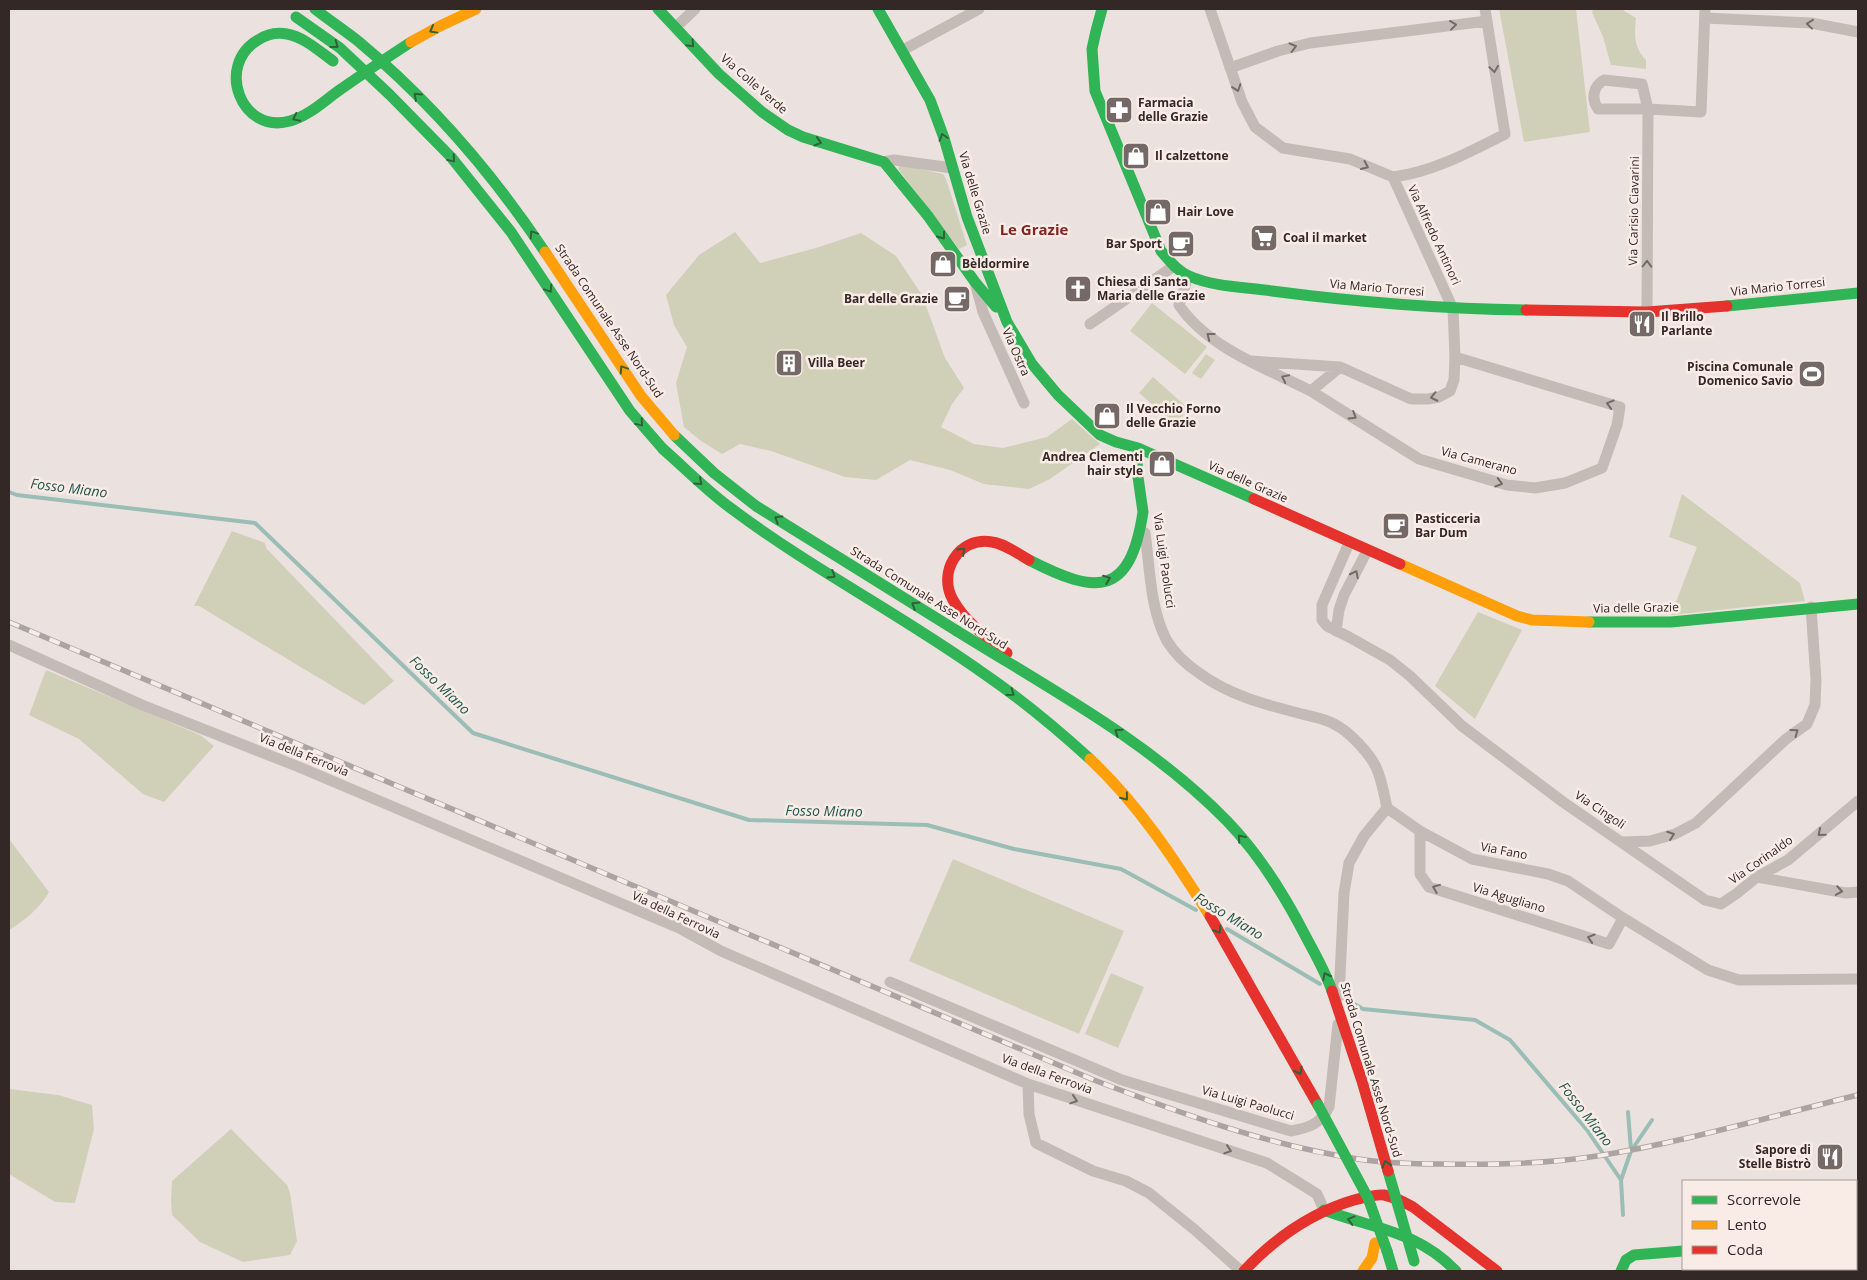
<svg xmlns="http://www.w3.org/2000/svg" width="1867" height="1280" font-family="'Open Sans',sans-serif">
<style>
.green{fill:#d0cfb8}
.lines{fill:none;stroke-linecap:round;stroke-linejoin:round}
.stream{stroke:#9abdb6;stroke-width:4}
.street{stroke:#c4bbb7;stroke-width:11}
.fast{stroke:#30b455;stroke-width:11}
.slow{stroke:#ff9f0a;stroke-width:11}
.jam{stroke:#e5322d;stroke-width:11}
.rail-casing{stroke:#aba4a2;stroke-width:5.5}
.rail{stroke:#f9ebe5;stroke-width:4;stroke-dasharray:11;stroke-linecap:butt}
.fast-bridge{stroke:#30b455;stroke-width:11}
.slow-bridge{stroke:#ff9f0a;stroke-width:11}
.jam-bridge{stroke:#e5322d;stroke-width:11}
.oneway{stroke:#756a67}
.oneway2{stroke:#326039}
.labels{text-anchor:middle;stroke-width:5;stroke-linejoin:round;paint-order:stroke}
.street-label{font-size:12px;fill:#342826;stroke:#f9ebe5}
.poi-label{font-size:12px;font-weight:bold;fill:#342826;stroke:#f9ebe5;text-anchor:start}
.water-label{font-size:14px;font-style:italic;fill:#1d554d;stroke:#f9ebe5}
.quarter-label{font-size:15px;font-weight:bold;fill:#822421;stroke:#f9ebe5}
</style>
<rect width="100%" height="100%" fill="#ebe2df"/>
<path class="green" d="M 1499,9 L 1576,9 L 1590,132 L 1524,142 Z
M 1594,9 L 1621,9 L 1636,18 C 1634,34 1634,48 1646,60 L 1646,69 L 1611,65 L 1603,37 L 1592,12 Z
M 900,166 L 911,167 L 943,174 L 946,179 L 967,245 L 959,249 L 898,169 Z
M 735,232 L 760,263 L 816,248 L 861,233 L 896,256 L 922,295 L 945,358 L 964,388 L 952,404 L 941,427 L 974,444 L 1003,448 L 1047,437 L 1072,419 L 1100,444 L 1050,479 L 1029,489 L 984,484 L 950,470 L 910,460 L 876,480 L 845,477 L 771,451 L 740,444 L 722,454 L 701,441 L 684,427 L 676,383 L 687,347 L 674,325 L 666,295 L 699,255 Z
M 1152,303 L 1207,347 L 1185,374 L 1130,331 Z
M 1206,354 L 1215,360 L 1201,379 L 1192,373 Z
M 1153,377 L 1189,409 L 1175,424 L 1139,393 Z
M 1682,494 L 1800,583 L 1805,601 L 1671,615 L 1697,547 L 1669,537 Z
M 232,531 L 265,543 L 266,548 L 394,681 L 364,705 L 199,606 L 194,606 Z
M 1478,612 L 1522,630 L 1475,719 L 1435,686 Z
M 46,670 L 200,735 L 214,746 L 164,802 L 143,794 L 79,739 L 29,715 Z
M 9,839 L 49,892 C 41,907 23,922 9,930 Z
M 953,859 L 1124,931 L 1079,1034 L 909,961 Z
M 1111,973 L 1144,987 L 1118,1048 L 1085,1034 Z
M 9,1089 L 58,1095 L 92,1105 L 94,1129 L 75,1203 L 55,1202 L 9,1174 Z
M 231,1129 L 287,1185 L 290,1193 L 297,1241 L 290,1255 L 243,1262 L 200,1242 L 172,1215 L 171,1201 L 172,1181 Z"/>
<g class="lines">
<path class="stream" d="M 9,492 L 17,495 L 255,523 L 473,733 L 749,820 L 927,825 L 1014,849 L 1121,869 L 1196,910
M 1227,929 L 1320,984
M 1342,997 L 1363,1009 L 1475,1020 L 1510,1040 L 1587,1130 L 1621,1180
M 1628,1112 L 1631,1150
M 1623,1215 L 1621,1180 L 1631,1151 L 1652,1120"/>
<path class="street" d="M 1210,9 L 1242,102 L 1255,127 L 1283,148 L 1350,159 L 1393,177 L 1453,309 L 1455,357
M 1705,18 L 1811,23 L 1858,32
M 676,27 L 695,9
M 903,50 L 979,9
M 1230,68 L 1278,51 L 1310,43 L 1487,21
M 1604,80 L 1642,84 L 1648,109 L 1598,109 C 1591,99 1593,86 1604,80 Z
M 884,162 L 894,160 L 952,168
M 1393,177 C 1432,172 1470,152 1505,134 L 1485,9
M 1188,276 L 1179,305 C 1208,348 1266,368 1311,391 L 1340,367
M 976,286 L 983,312 L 1024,403
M 1647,312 L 1648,109 L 1701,112 L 1705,9
M 1090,324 L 1174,266
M 1251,361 L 1340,367 L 1411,399 L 1428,399 L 1439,397 L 1450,391 L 1454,380 L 1455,357 L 1620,407 L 1617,425 L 1602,468 L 1565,483 L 1535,488 L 1507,485 L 1419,459 L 1311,391
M 1145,533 C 1150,569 1150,609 1167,641 C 1175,654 1187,665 1199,673 C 1229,695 1263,704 1298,713 C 1309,716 1324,718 1334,724 C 1349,731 1369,753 1376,767 C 1382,780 1384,794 1387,808 L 1420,831 L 1472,859 L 1548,874 L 1568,881 L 1623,918 L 1708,970 L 1739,980 L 1858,979
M 1349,543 L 1322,605 L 1322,620 L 1327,626 L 1349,637 L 1390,660 L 1410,676 L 1462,726 L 1563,802 L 1705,900 L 1721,904 L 1736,894 L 1757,877 L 1788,860 L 1858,801
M 1336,631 L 1339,610 L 1344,595 L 1367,551
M 9,645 L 142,705 L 299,767 L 679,928 L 721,951 L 1028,1084 L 1267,1163 L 1317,1194 L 1324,1210
M 1420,831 L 1420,874 L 1429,887 L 1609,944 L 1623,918
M 1623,842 L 1650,841 L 1675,834 L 1696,823 L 1786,739 L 1807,724 L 1815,705 L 1816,680 L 1811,607
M 1757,877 L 1846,893 L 1858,892
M 890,982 L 1122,1080 L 1291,1131 C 1308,1128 1321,1124 1329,1107 L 1338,1024
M 1339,996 L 1344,893 L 1349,863 L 1364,836 L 1387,808
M 1028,1084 L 1029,1114 L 1036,1143 L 1093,1171 L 1126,1181 L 1149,1193 L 1195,1230 L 1241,1271"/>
<path class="fast" d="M 658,9 L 719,74 L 762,112 L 788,130 L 803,137 L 884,162 L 928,216 L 975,282 L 996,307
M 878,9 L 930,100 L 944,138 L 967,217 L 1007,322 L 1032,364 L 1058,395 L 1100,435 L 1116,442 L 1138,448 L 1254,499
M 1102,9 L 1096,31 L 1092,49 L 1095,91 L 1161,251 C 1169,260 1177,271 1189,276 C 1214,287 1245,287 1272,291 C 1356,302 1441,309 1526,310
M 333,61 C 319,51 304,37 287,34 C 277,32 267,34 258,40 C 215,65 241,135 290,121 C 309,116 325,100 341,89 C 364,73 388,57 411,42
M 1727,306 L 1858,293
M 674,435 L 714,473 L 756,506 L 957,631
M 1138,448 L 1137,470 L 1143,512
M 663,449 C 686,469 707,491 732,509 C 812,569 902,615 983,673 C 1021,699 1056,728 1090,759
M 1029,560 C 1097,595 1130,597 1143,512
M 1589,622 L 1671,622 L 1858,604
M 1324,1210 C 1374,1229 1416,1230 1456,1271
M 1387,1251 L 1393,1271
M 1621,1271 L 1626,1260 L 1634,1255 L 1683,1251"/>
<path class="slow" d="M 411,42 L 440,26 L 476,9
M 1400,564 L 1517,616 L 1532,620 L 1589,622
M 1090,759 C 1138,804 1175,860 1210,916
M 1856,1255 L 1858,1256
M 1363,1271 L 1372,1258 L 1375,1243"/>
<path class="jam" d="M 1526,310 L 1647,312 L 1727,306
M 1254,499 L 1400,564
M 1007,653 C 987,638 965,622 953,600 C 937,572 959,536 992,542 C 1005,544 1017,553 1029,560
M 1210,916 L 1318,1105
M 1244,1271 C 1275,1238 1310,1213 1354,1200 C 1363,1198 1375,1194 1384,1195 C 1395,1197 1404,1202 1413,1207 L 1497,1271"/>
<g class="rail-casing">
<path id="rail" d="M 9,622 L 1094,1080 C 1180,1113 1266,1145 1358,1159 C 1385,1163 1413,1164 1440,1164 C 1492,1165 1546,1164 1597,1156 C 1685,1142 1772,1116 1858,1095"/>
</g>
<use href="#rail" class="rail"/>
<path class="fast-bridge" d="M 315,9 C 329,20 344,30 358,41 C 430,101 493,174 545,252
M 296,17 L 340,48 L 390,95 L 451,157 L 511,232 L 630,411 L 663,449
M 957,631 C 1050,689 1150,742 1227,821 C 1259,854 1285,896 1306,937 C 1315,954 1326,973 1332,991
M 1318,1105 L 1368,1198 L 1387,1251
M 1388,1171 L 1414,1261"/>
<path class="slow-bridge" d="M 545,252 L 641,396 L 674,435"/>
<path class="jam-bridge" d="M 1332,991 L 1362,1081 L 1388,1171"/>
</g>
<defs><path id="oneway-chevron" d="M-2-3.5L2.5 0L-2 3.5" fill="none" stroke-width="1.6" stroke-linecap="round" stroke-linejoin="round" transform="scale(1.25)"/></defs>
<g class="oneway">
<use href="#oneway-chevron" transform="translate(1810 24) rotate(-174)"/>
<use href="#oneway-chevron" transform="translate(1453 25) rotate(-7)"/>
<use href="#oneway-chevron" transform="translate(1293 47) rotate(-14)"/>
<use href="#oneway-chevron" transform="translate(1494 69) rotate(82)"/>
<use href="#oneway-chevron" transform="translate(1237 88) rotate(71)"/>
<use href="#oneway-chevron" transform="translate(1365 166) rotate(24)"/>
<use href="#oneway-chevron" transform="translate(1647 264) rotate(-89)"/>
<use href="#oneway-chevron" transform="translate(1210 336) rotate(-142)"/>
<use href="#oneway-chevron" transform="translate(1285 378) rotate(-154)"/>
<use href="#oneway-chevron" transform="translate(1434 397) rotate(168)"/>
<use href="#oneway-chevron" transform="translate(1610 404) rotate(-163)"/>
<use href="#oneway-chevron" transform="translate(1353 416) rotate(32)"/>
<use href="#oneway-chevron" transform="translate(1499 483) rotate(16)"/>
<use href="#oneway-chevron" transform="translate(1355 574) rotate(-63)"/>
<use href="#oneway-chevron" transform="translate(1795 732) rotate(-36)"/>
<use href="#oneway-chevron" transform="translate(1821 833) rotate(140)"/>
<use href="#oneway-chevron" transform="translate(1671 835) rotate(-20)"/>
<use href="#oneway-chevron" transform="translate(1436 888) rotate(-158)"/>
<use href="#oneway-chevron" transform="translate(1839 891) rotate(9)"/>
<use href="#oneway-chevron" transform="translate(1591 938) rotate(-163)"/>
<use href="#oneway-chevron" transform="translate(1074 1100) rotate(18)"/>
<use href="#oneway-chevron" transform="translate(1228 1150) rotate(18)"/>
</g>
<g class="oneway2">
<use href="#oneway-chevron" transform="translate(433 30) rotate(151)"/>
<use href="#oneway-chevron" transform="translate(691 44) rotate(47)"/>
<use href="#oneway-chevron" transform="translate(335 45) rotate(37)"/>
<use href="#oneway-chevron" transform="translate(417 96) rotate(-137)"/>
<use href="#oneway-chevron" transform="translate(296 118) rotate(154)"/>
<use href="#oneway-chevron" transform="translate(943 137) rotate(-108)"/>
<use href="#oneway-chevron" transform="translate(818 142) rotate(17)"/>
<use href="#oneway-chevron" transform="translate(452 159) rotate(50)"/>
<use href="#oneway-chevron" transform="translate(533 234) rotate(-124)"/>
<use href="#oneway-chevron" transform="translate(942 236) rotate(54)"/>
<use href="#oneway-chevron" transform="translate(549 289) rotate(56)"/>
<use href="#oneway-chevron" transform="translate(623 369) rotate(-124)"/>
<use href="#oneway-chevron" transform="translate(640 423) rotate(50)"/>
<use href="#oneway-chevron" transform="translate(699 482) rotate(42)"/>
<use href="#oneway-chevron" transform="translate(778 519) rotate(-148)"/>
<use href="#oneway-chevron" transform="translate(962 551) rotate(-43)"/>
<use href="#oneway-chevron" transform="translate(832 575) rotate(32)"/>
<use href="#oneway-chevron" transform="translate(1107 579) rotate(-21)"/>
<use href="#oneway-chevron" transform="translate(915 605) rotate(-148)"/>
<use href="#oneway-chevron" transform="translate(1011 693) rotate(36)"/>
<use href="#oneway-chevron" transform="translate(1118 732) rotate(-145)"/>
<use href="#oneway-chevron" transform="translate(1125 797) rotate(51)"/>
<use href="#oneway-chevron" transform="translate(1241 838) rotate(-130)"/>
<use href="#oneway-chevron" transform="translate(1218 930) rotate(58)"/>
<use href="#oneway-chevron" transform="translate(1326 976) rotate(-117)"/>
<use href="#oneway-chevron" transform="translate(1299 1071) rotate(61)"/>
<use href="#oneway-chevron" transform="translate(1386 1164) rotate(-106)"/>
<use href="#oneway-chevron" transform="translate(1351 1220) rotate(-165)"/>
</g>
<defs>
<g id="pharmacy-square" transform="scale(1.4375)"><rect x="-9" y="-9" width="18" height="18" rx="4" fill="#746967" stroke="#f9ebe5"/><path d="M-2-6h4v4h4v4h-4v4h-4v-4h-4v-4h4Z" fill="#fff"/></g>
<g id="shop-square" transform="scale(1.4375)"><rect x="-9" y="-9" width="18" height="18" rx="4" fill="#746967" stroke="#f9ebe5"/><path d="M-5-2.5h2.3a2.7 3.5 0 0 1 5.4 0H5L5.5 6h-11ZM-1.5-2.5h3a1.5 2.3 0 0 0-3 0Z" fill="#fff"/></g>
<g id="supermarket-square" transform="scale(1.4375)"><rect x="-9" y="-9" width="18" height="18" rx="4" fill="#746967" stroke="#f9ebe5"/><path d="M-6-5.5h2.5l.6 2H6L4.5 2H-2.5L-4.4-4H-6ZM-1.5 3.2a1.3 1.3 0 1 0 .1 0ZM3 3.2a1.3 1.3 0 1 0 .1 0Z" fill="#fff"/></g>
<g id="cafe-square" transform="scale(1.4375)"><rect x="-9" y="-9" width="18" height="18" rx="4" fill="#746967" stroke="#f9ebe5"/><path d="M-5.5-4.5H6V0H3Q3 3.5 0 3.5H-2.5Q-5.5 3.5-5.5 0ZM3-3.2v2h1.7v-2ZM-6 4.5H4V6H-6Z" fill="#fff"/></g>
<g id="church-square" transform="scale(1.4375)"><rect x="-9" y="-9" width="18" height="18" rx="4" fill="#746967" stroke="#f9ebe5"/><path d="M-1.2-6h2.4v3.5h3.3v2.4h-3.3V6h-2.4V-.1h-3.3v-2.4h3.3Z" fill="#fff"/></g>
<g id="restaurant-square" transform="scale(1.4375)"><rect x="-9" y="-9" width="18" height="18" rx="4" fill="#746967" stroke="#f9ebe5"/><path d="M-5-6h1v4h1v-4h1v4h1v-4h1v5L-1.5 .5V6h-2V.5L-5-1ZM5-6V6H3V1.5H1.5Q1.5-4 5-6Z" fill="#fff"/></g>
<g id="building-square" transform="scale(1.4375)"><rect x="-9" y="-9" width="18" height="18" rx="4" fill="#746967" stroke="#f9ebe5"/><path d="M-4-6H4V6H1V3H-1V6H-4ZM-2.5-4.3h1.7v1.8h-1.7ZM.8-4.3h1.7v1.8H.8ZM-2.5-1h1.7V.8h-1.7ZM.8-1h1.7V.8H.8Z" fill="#fff"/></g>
<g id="stadium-square" transform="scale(1.4375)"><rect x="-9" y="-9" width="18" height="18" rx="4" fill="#746967" stroke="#f9ebe5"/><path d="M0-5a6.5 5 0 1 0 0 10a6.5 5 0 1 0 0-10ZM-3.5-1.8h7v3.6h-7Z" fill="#fff"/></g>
</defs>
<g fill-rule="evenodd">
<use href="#pharmacy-square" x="1119" y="110"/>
<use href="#shop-square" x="1136" y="156"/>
<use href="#shop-square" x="1158" y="212"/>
<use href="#supermarket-square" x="1264" y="238"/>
<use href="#cafe-square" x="1181" y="244"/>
<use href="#shop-square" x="943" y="264"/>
<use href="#church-square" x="1078" y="289"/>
<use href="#cafe-square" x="957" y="299"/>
<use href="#restaurant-square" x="1642" y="324"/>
<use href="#building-square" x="789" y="363"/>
<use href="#stadium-square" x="1812" y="374"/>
<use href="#shop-square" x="1107" y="416"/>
<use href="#shop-square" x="1162" y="464"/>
<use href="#cafe-square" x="1396" y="526"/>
<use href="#restaurant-square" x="1830" y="1157"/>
</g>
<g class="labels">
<g class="street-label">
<text transform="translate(754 84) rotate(41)" y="4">Via Colle Verde</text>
<text transform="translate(975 193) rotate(73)" y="4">Via delle Grazie</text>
<text transform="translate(1634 211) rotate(-89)" y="4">Via Carisio Ciavarini</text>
<text transform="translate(1434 235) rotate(65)" y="4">Via Alfredo Antinori</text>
<text transform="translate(1778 287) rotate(-6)" y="4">Via Mario Torresi</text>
<text transform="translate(1377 288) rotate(5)" y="4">Via Mario Torresi</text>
<text transform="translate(609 321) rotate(56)" y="4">Strada Comunale Asse Nord-Sud</text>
<text transform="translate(1016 352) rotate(66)" y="4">Via Ostra</text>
<text transform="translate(1479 461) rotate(15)" y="4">Via Camerano</text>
<text transform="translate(1248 482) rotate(24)" y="4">Via delle Grazie</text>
<text transform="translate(1164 561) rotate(82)" y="4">Via Luigi Paolucci</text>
<text transform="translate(929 598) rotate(32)" y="4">Strada Comunale Asse Nord-Sud</text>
<text transform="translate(1636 608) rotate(-1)" y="4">Via delle Grazie</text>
<text transform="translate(304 755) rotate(22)" y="4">Via della Ferrovia</text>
<text transform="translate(1600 810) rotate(34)" y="4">Via Cingoli</text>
<text transform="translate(1504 851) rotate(11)" y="4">Via Fano</text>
<text transform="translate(1761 860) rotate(-35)" y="4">Via Corinaldo</text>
<text transform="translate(1509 898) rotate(17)" y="4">Via Agugliano</text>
<text transform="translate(676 915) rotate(25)" y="4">Via della Ferrovia</text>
<text transform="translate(1371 1070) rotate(73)" y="4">Strada Comunale Asse Nord-Sud</text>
<text transform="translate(1047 1074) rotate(20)" y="4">Via della Ferrovia</text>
<text transform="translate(1248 1103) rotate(16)" y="4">Via Luigi Paolucci</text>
</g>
<g class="poi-label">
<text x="1138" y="107">Farmacia<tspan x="1138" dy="14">delle Grazie</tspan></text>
<text x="1155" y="160">Il calzettone</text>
<text x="1177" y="216">Hair Love</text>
<text x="1283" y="242">Coal il market</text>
<text x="1162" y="248" text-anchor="end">Bar Sport</text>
<text x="962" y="268">Bèldormire</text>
<text x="1097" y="286">Chiesa di Santa<tspan x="1097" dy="14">Maria delle Grazie</tspan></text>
<text x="938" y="303" text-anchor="end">Bar delle Grazie</text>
<text x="1661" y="321">Il Brillo<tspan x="1661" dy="14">Parlante</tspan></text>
<text x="808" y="367">Villa Beer</text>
<text x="1793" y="371" text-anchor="end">Piscina Comunale<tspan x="1793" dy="14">Domenico Savio</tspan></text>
<text x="1126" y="413">Il Vecchio Forno<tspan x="1126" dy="14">delle Grazie</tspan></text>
<text x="1143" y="461" text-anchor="end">Andrea Clementi<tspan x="1143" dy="14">hair style</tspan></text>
<text x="1415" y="523">Pasticceria<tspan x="1415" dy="14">Bar Dum</tspan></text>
<text x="1811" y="1154" text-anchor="end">Sapore di<tspan x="1811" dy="14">Stelle Bistrò</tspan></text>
</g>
<g class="water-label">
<text transform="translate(69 488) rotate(7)" y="5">Fosso Miano</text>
<text transform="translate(440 685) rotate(44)" y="5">Fosso Miano</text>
<text transform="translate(824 811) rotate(1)" y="5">Fosso Miano</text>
<text transform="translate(1229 916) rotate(31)" y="5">Fosso Miano</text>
<text transform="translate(1586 1114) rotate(52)" y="5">Fosso Miano</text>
</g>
<g class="quarter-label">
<text x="1034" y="235">Le Grazie</text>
</g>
</g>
<rect width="1867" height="1280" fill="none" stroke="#342826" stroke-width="20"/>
<rect x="1682" y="1180" width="175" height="90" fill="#f9ebe5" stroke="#aa9d99"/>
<rect x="1692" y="1196" width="25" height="8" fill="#30b455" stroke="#aa9d99"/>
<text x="1727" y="1205" font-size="15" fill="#342826">Scorrevole</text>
<rect x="1692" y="1221" width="25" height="8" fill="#ff9f0a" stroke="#aa9d99"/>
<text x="1727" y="1230" font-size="15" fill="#342826">Lento</text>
<rect x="1692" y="1246" width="25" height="8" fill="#e5322d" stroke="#aa9d99"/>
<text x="1727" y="1255" font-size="15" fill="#342826">Coda</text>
</svg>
